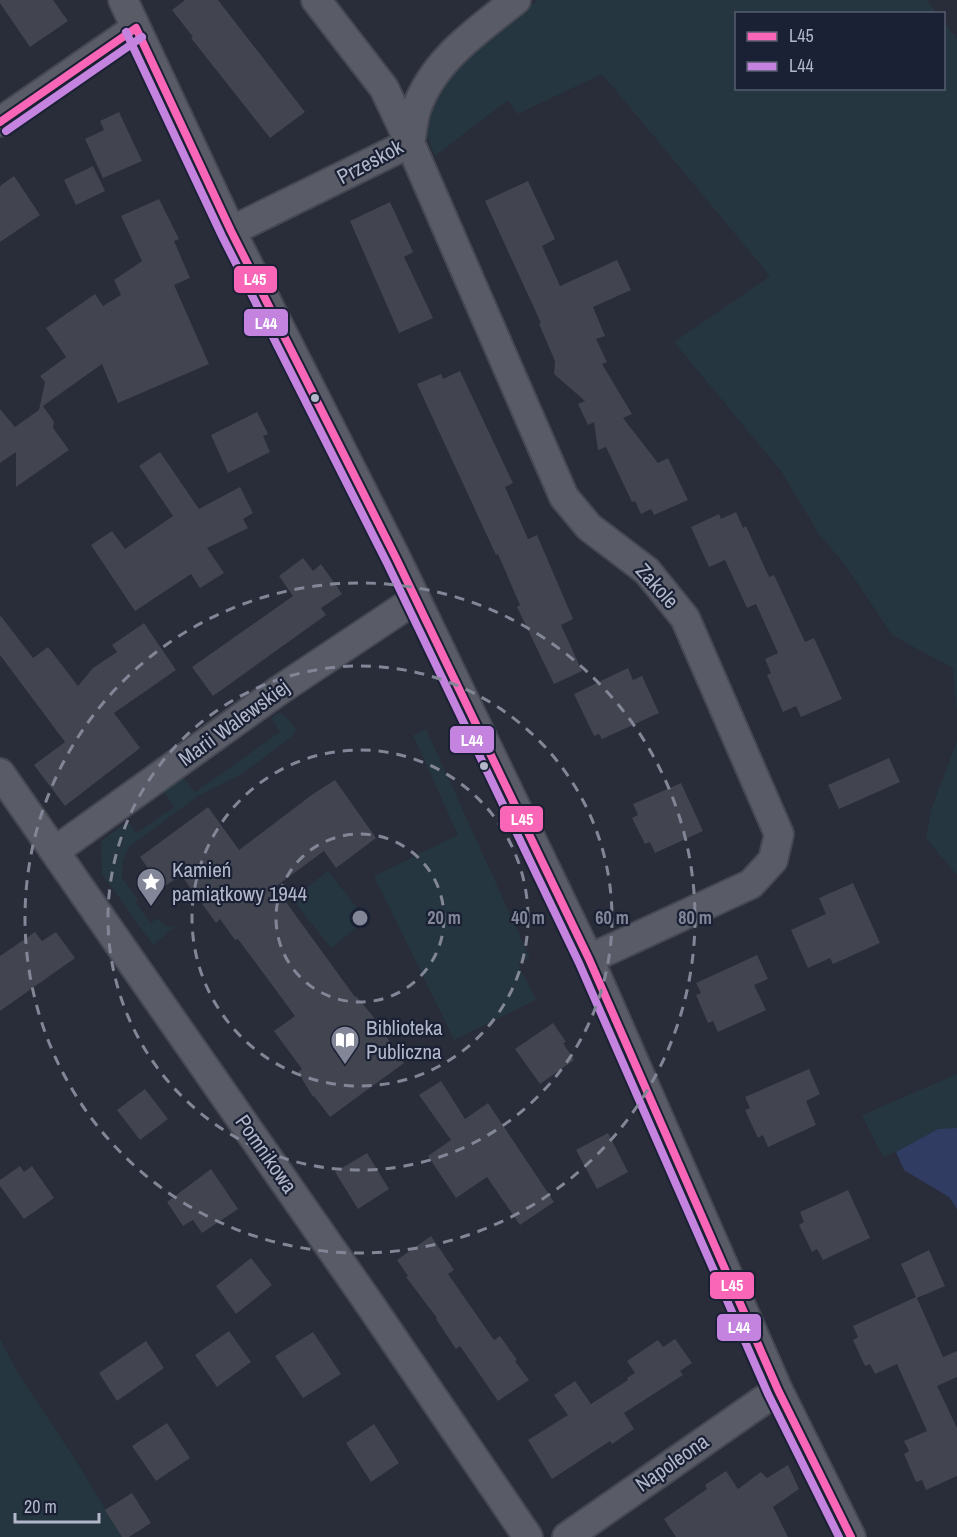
<svg xmlns="http://www.w3.org/2000/svg" width="957" height="1537" font-family="'Archivo Narrow',sans-serif">
<style>
.green{fill:#253640}
.water{fill:#313c63}
.building{fill:#424550}
.lines{fill:none;stroke-linecap:round;stroke-linejoin:round}
.minor-casing{stroke:#454852;stroke-width:32}
.minor{stroke:#595c66;stroke-width:28}
.bus-1-casing{stroke:#1b2134;stroke-width:12}
.bus-2-casing{stroke:#1b2134;stroke-width:12}
.bus-1{stroke:#fa66b7;stroke-width:8}
.bus-2{stroke:#c483df;stroke-width:8}
.ring{fill:none;stroke:#828697;stroke-width:3;stroke-dasharray:10 8}
.bus-dot{fill:#b2b7ca;stroke:#1b2134;stroke-width:2}
.labels{text-anchor:middle;stroke-width:4.5;stroke-linejoin:round;paint-order:stroke}
.street-label{font-size:21px;fill:#b2b7ca;stroke:#1b2134}
.poi-label{font-size:21px;fill:#b2b7ca;stroke:#1b2134;text-anchor:start}
.centre{fill:#828697;stroke:#1b2134;stroke-width:3}
.ring-label{font-size:18px;text-anchor:middle;font-weight:bold;fill:#828697;stroke:#1b2134;stroke-width:4.5;stroke-linejoin:round;paint-order:stroke}
.line-badge{stroke:#1b2134;stroke-width:2}
.badge-label{font-size:16px;text-anchor:middle;font-weight:bold;fill:#fff}
</style>
<rect width="100%" height="100%" fill="#292c39"/>
<path class="green" d="M 538,0 L 927,0 L 937,13 L 736,14 L 736,88 L 944,88 L 944,22 L 957,39 L 957,715 L 953,668 L 893,636 L 846,566 L 819,534 L 781,471 L 674,342 L 770,276 L 602,74 L 518,114 L 508,100 L 435,156 L 427,136 L 435,94 L 441,82 L 491,33 Z
M 280,712 L 288,719 L 296,729 L 294,735 L 242,774 L 198,796 L 129,847 L 123,861 L 122,878 L 138,899 L 135,902 L 151,923 L 157,918 L 167,927 L 177,925 L 153,945 L 102,874 L 101,841 L 128,821 L 136,833 L 174,807 L 162,789 L 181,774 L 195,792 L 280,732 L 271,718 Z
M 426,729 L 530,958 L 518,964 L 536,1000 L 454,1040 L 374,876 L 458,835 L 413,735 Z
M 957,741 L 957,875 L 926,838 L 932,807 Z
M 328,871 L 367,920 L 331,948 L 292,899 Z
M 957,1074 L 957,1128 L 938,1129 L 896,1152 L 883,1157 L 862,1115 Z
M 0,1339 L 16,1370 L 80,1467 L 122,1537 L 0,1537 Z"/>
<path class="water" d="M 957,1128 L 957,1209 L 949,1197 L 904,1170 L 896,1152 L 938,1129 Z"/>
<path class="building" d="M 0,0 L 53,0 L 68,21 L 30,47 L 0,3 Z
M 185,0 L 218,0 L 305,112 L 270,138 L 191,38 L 193,37 L 172,10 Z
M 119,112 L 142,161 L 103,178 L 85,139 L 104,130 L 100,121 Z
M 93,166 L 105,191 L 76,205 L 64,180 Z
M 14,176 L 40,215 L 0,242 L 0,186 Z
M 528,181 L 555,239 L 542,246 L 560,286 L 617,260 L 631,290 L 593,307 L 605,336 L 596,339 L 607,362 L 602,364 L 632,414 L 623,418 L 658,463 L 668,458 L 688,500 L 654,515 L 651,509 L 641,514 L 635,501 L 632,502 L 606,447 L 598,450 L 594,422 L 588,425 L 578,404 L 585,401 L 554,374 L 555,361 L 539,324 L 541,323 L 485,201 Z
M 159,199 L 179,239 L 174,241 L 190,278 L 174,285 L 209,364 L 118,403 L 102,364 L 43,406 L 54,422 L 53,428 L 69,450 L 16,487 L 16,452 L 0,463 L 0,409 L 15,427 L 39,410 L 45,382 L 40,376 L 66,357 L 46,328 L 95,294 L 103,306 L 121,295 L 114,280 L 142,261 L 121,216 Z
M 390,202 L 413,252 L 404,257 L 433,318 L 399,333 L 350,221 Z
M 460,371 L 513,483 L 505,487 L 528,539 L 537,535 L 573,619 L 561,625 L 582,671 L 554,684 L 517,607 L 520,605 L 498,554 L 496,555 L 417,384 L 441,374 L 443,379 Z
M 257,412 L 268,434 L 263,436 L 270,452 L 228,473 L 211,435 Z
M 160,452 L 199,509 L 240,487 L 253,513 L 243,519 L 248,528 L 207,548 L 224,573 L 200,588 L 191,574 L 135,611 L 91,545 L 112,531 L 125,549 L 173,516 L 139,466 Z
M 736,512 L 743,528 L 746,526 L 769,577 L 774,575 L 805,642 L 814,638 L 842,699 L 801,717 L 796,706 L 783,712 L 767,675 L 771,673 L 765,659 L 778,653 L 756,604 L 747,608 L 725,560 L 709,567 L 691,527 L 719,514 L 721,519 Z
M 303,558 L 313,571 L 321,564 L 342,594 L 321,608 L 326,615 L 213,696 L 192,667 L 293,596 L 279,576 Z
M 0,615 L 33,658 L 48,647 L 78,686 L 93,668 L 117,652 L 112,645 L 144,623 L 176,670 L 114,713 L 140,748 L 65,806 L 34,765 L 65,742 L 0,655 Z
M 628,668 L 633,680 L 642,676 L 659,713 L 602,739 L 599,734 L 594,736 L 574,694 Z
M 889,758 L 900,782 L 839,809 L 828,785 Z
M 335,780 L 376,838 L 336,868 L 324,851 L 275,887 L 355,997 L 356,996 L 372,1015 L 404,1063 L 330,1117 L 314,1096 L 313,1097 L 298,1072 L 302,1069 L 274,1031 L 295,1016 L 238,939 L 235,940 L 220,919 L 216,923 L 181,875 L 162,888 L 140,857 L 208,807 L 239,850 L 313,794 Z
M 681,783 L 703,831 L 655,853 L 650,842 L 645,844 L 632,818 L 638,815 L 633,804 Z
M 853,883 L 880,943 L 833,964 L 830,958 L 808,968 L 791,930 L 826,914 L 819,898 Z
M 35,932 L 42,941 L 56,932 L 75,958 L 0,1011 L 0,956 Z
M 757,955 L 768,979 L 754,985 L 766,1010 L 718,1032 L 713,1021 L 708,1023 L 696,995 L 701,993 L 696,983 Z
M 553,1023 L 566,1042 L 563,1043 L 574,1060 L 540,1084 L 515,1049 Z
M 809,1069 L 820,1094 L 806,1101 L 816,1125 L 768,1147 L 763,1135 L 758,1138 L 745,1110 L 750,1108 L 745,1097 Z
M 441,1081 L 465,1119 L 488,1103 L 554,1202 L 520,1225 L 487,1177 L 456,1198 L 428,1156 L 451,1140 L 419,1095 Z
M 145,1089 L 168,1119 L 140,1140 L 117,1110 Z
M 608,1133 L 628,1172 L 597,1189 L 576,1150 Z
M 367,1153 L 389,1189 L 358,1209 L 335,1172 Z
M 20,1166 L 24,1172 L 32,1166 L 54,1198 L 24,1219 L 0,1186 L 0,1180 Z
M 211,1169 L 238,1209 L 202,1233 L 193,1220 L 183,1226 L 167,1202 Z
M 848,1190 L 870,1238 L 823,1260 L 817,1249 L 812,1252 L 799,1225 L 804,1222 L 800,1212 Z
M 431,1236 L 454,1270 L 448,1274 L 494,1340 L 500,1336 L 517,1360 L 515,1361 L 529,1380 L 498,1401 L 460,1346 L 456,1349 L 436,1319 L 437,1318 L 406,1277 L 408,1276 L 397,1260 Z
M 929,1250 L 945,1286 L 917,1298 L 943,1357 L 957,1351 L 957,1377 L 937,1386 L 957,1428 L 957,1476 L 926,1490 L 922,1480 L 916,1482 L 904,1454 L 909,1451 L 904,1441 L 927,1431 L 897,1364 L 875,1374 L 870,1364 L 865,1366 L 853,1340 L 858,1337 L 853,1326 L 916,1297 L 901,1264 Z
M 251,1258 L 272,1285 L 236,1314 L 216,1286 Z
M 229,1331 L 251,1362 L 217,1387 L 195,1355 Z
M 313,1332 L 341,1374 L 303,1398 L 275,1356 Z
M 675,1339 L 692,1363 L 680,1371 L 683,1375 L 624,1413 L 634,1429 L 612,1444 L 610,1441 L 552,1479 L 528,1440 L 568,1415 L 554,1395 L 575,1381 L 591,1404 L 628,1380 L 627,1378 L 635,1373 L 627,1361 L 658,1340 L 663,1347 Z
M 146,1341 L 164,1368 L 117,1401 L 99,1373 Z
M 167,1423 L 190,1458 L 156,1481 L 132,1446 Z
M 374,1424 L 399,1463 L 371,1482 L 346,1443 Z
M 788,1465 L 799,1489 L 773,1507 L 788,1537 L 676,1537 L 664,1519 L 707,1489 L 705,1485 L 726,1471 L 738,1489 L 761,1472 L 767,1478 Z
M 132,1493 L 151,1523 L 129,1537 L 122,1537 L 105,1510 Z"/>
<g class="lines">
<g class="minor-casing">
<path id="minor" d="M 123,0 L 231,231 L 396,558 L 589,959 L 778,1390 L 851,1537
M 316,0 L 384,88 L 410,143 L 564,497 L 589,527 L 647,571 L 685,618 L 779,834 L 773,860 L 751,884 L 589,959
M 0,122 L 136,28
M 231,231 L 410,143 C 412,132 413,120 416,110 C 432,61 478,30 516,0
M 0,773 L 371,1306 L 528,1537
M 55,851 L 281,689 L 416,599
M 567,1537 L 778,1390"/>
</g>
<use href="#minor" class="minor"/>
<g class="bus-1-casing">
<path id="bus-1" d="M 136,28 L 231,231 L 396,558 L 589,959 L 778,1390 L 851,1537
M 0,122 L 136,28"/>
</g>
<g class="bus-2-casing">
<path id="bus-2" d="M 126,32 L 222,236 L 387,563 L 579,963 L 768,1394 L 839,1537
M 6,131 L 142,37"/>
</g>
<use href="#bus-1" class="bus-1"/>
<use href="#bus-2" class="bus-2"/>
</g>
<g class="ring">
<circle cx="360" cy="918" r="84"/>
<circle cx="360" cy="918" r="168"/>
<circle cx="360" cy="918" r="252"/>
<circle cx="360" cy="918" r="335"/>
</g>
<defs>
<g id="sight-pin" transform="scale(1.5)"><path d="M0 17L-7.5 6A9.5 9.5 0 1 1 7.5 6Z" fill="#828697" stroke="#1b2134"/><path d="M0-6L1.8-2.2L6-1.7L2.9 1.2L3.7 5.4L0 3.3L-3.7 5.4L-2.9 1.2L-6-1.7L-1.8-2.2Z" fill="#fff"/></g>
<g id="library-pin" transform="scale(1.5)"><path d="M0 17L-7.5 6A9.5 9.5 0 1 1 7.5 6Z" fill="#828697" stroke="#1b2134"/><path d="M-6-4Q-3-5.5-.7-3.5V5Q-3 3-6 4ZM6-4Q3-5.5 .7-3.5V5Q3 3 6 4Z" fill="#fff"/></g>
</defs>
<g fill-rule="evenodd">
<use href="#sight-pin" x="151" y="882"/>
<use href="#library-pin" x="345" y="1040"/>
</g>
<g class="bus-dot">
<circle cx="315" cy="398" r="5"/>
<circle cx="484" cy="766" r="5"/>
</g>
<g class="labels">
<g class="street-label">
<text transform="translate(370 162) rotate(-28)" y="7">Przeskok</text>
<text transform="translate(657 586) rotate(48)" y="7">Zakole</text>
<text transform="translate(234 723) rotate(-36)" y="7">Marii Walewskiej</text>
<text transform="translate(266 1154) rotate(55)" y="7">Pomnikowa</text>
<text transform="translate(672 1463) rotate(-35)" y="7">Napoleona</text>
</g>
<g class="poi-label">
<text x="172" y="877">Kamień<tspan x="172" dy="24">pamiątkowy 1944</tspan></text>
<text x="366" y="1035">Biblioteka<tspan x="366" dy="24">Publiczna</tspan></text>
</g>
</g>
<circle cx="360" cy="918" r="9" class="centre"/>
<g class="ring-label">
<text x="444" y="924">20 m</text>
<text x="528" y="924">40 m</text>
<text x="612" y="924">60 m</text>
<text x="695" y="924">80 m</text>
</g>
<g class="line-badge">
<rect x="233" y="265" width="45" height="29" rx="6" fill="#fa66b7"/>
<rect x="243" y="308" width="46" height="29" rx="6" fill="#c483df"/>
<rect x="449" y="725" width="46" height="29" rx="6" fill="#c483df"/>
<rect x="499" y="805" width="45" height="28" rx="6" fill="#fa66b7"/>
<rect x="709" y="1271" width="46" height="29" rx="6" fill="#fa66b7"/>
<rect x="716" y="1313" width="46" height="29" rx="6" fill="#c483df"/>
</g>
<g class="badge-label">
<text x="255" y="285">L45</text>
<text x="266" y="329">L44</text>
<text x="472" y="746">L44</text>
<text x="522" y="825">L45</text>
<text x="732" y="1291">L45</text>
<text x="739" y="1333">L44</text>
</g>
<rect x="735" y="12" width="210" height="78" fill="#1b2134" stroke="#575d70" stroke-width="1.5"/>
<rect x="747" y="32" width="30" height="9" fill="#fa66b7" stroke="#575d70" stroke-width="1.5"/>
<text x="789" y="42" font-size="18" fill="#b2b7ca">L45</text>
<rect x="747" y="62" width="30" height="9" fill="#c483df" stroke="#575d70" stroke-width="1.5"/>
<text x="789" y="72" font-size="18" fill="#b2b7ca">L44</text>
<path d="M15 1513v9h84v-9" fill="none" stroke="#b2b7ca" stroke-width="3"/>
<text x="24" y="1513" font-size="18" fill="#b2b7ca" stroke="#1b2134" stroke-width="4.5" paint-order="stroke">20 m</text>
</svg>
